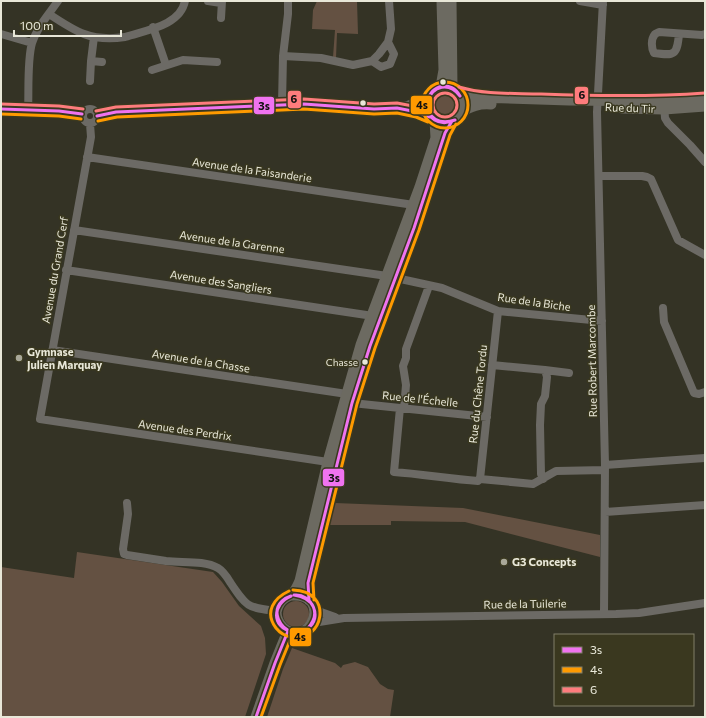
<svg xmlns="http://www.w3.org/2000/svg" width="706" height="718" font-family="Commissioner,sans-serif">
<style>
.green{fill:#645142}
.lines{fill:none;stroke-linecap:round;stroke-linejoin:round}
.minor{stroke:#6c6a65;stroke-width:8}
.major{stroke:#6c6a61;stroke-width:11}
.bus-1-casing{stroke:#3a381f;stroke-width:6}
.bus-2-casing{stroke:#3a381f;stroke-width:6}
.bus-3-casing{stroke:#3a381f;stroke-width:6}
.bus-1{stroke:#f073f0;stroke-width:3}
.bus-2{stroke:#ff9a00;stroke-width:3}
.bus-3{stroke:#fe7c7d;stroke-width:3}
.bus-dot{fill:#e8e7d8;stroke:#3a381f;stroke-width:1.5}
.poi-dot{fill:#a9a899;stroke:#3a381f;stroke-width:1.5}
.labels{text-anchor:middle;stroke-width:3;stroke-linejoin:round;paint-order:stroke}
.bus-label{font-size:10px;fill:#e8e7d8;stroke:#3a381f;text-anchor:end}
.street-label{font-size:11px;fill:#e8e7d8;stroke:#3a381f}
.poi-label{font-size:11px;font-weight:bold;fill:#e8e7d8;stroke:#3a381f;text-anchor:start}
.line-badge{stroke:#3a381f;stroke-width:1.5}
.pale-badge-label{font-size:11px;text-anchor:middle;font-weight:bold;fill:#111}
</style>
<rect width="100%" height="100%" fill="#343325"/>
<path class="green" d="M 317,1 L 357,1 L 358,34 L 337,33 L 336,58 L 333,57 L 335,30 L 312,29 L 313,10 Z
M430 105a14 14 0 1 1 28 0a14 14 0 1 1-28 0Z
M 335,503 L 463,508 L 600,535 L 600,557 L 465,522 L 391,521 L 391,525 L 329,525 Z
M 77,552 L 213,572 L 222,582 L 239,606 L 261,626 L 265,638 L 266,654 L 245,717 L 1,717 L 1,567 L 74,578 Z
M283 614a13 13 0 1 1 26 0a13 13 0 1 1-26 0Z
M 292,648 L 335,663 L 341,668 L 343,665 L 355,662 L 368,667 L 380,684 L 388,689 L 394,690 L 390,717 L 267,717 L 283,669 Z"/>
<g class="lines">
<path class="minor" d="M 208,1 L 221,3
M 580,1 L 603,5
M 603,1 L 597,112 L 605,465 L 604,614
M 49,14 C 76,32 91,42 125,37 C 146,30 180,26 185,1
M 221,18 L 222,1
M 153,27 L 166,65
M 1,34 L 32,43
M 679,34 C 677,55 675,56 654,53 C 651,47 651,39 655,34 L 659,32 L 702,35 L 705,34
M 283,56 L 321,58 L 353,65 L 372,61 L 379,54 L 388,42 L 391,29 L 389,1
M 91,61 L 102,62
M 372,61 L 381,67 L 390,64 L 394,54 L 388,42
M 152,70 L 183,60 L 217,62
M 90,81 L 91,61 L 94,37
M 282,104 L 283,56 L 288,14 L 288,1
M 664,105 L 665,118 L 668,123 L 690,145 L 705,162
M83 116a7 7 0 1 1 14 0a7 7 0 1 1-14 0Z
M 1,109 L 59,111 L 82,114
M 399,109 L 417,112 L 430,117
M 28,111 C 29,92 27,60 32,43 C 37,27 49,14 58,1
M 97,116 L 116,112 L 304,104 L 386,110 C 401,108 415,103 428,96
M 90,124 L 91,137 L 40,419 L 328,462
M 87,157 L 414,205
M 599,176 L 642,176 L 647,177 L 651,179 L 678,240 L 705,255
M 74,230 L 387,276
M 66,270 L 373,316
M 396,278 L 442,288 L 498,311 L 602,321
M 663,308 L 664,322 L 694,393 L 699,394 L 705,392
M 52,350 L 347,394
M 492,365 L 545,370 L 547,377 L 545,396 L 541,404 L 540,425 L 541,474 L 543,479
M 545,370 L 569,373
M 352,403 L 487,417
M 400,408 L 394,472 C 422,474 450,479 478,481 L 480,479 L 533,484 L 556,471 L 605,470
M 404,408 L 406,385 L 403,366 L 406,358 L 406,349 L 429,286
M 605,465 L 705,458
M 480,479 L 498,311
M 127,503 L 128,514 L 123,549 L 124,554 L 127,555 C 140,557 153,559 166,561 C 182,563 204,560 218,568 C 223,571 227,577 230,582 C 246,606 247,608 276,611
M 605,512 L 705,505
M 314,606 L 321,612 L 335,617
M 313,623 L 344,618 L 616,614 L 639,613 L 705,603"/>
<path class="major" d="M 451,1 L 452,88
M426 105a18 18 0 1 1 36 0a18 18 0 1 1-36 0Z
M 441,87 L 444,70 L 442,1
M 458,92 L 475,97 L 569,100 L 664,101 L 705,98
M 622,108 L 664,109 L 705,106
M 461,112 C 471,106 479,103 491,104
M 439,151 L 445,133 L 452,121
M 292,595 C 334,593 310,651 283,628 C 279,624 276,618 276,612 C 277,606 281,600 286,597 C 288,596 290,595 292,594 C 296,591 298,585 300,581 L 328,462 L 347,394 L 361,345 L 420,187 L 436,138 L 435,120
M 309,600 L 308,583 L 352,403 L 370,346 L 414,228 L 423,200
M 256,717 L 275,663 L 288,631"/>
<g class="bus-1-casing">
<path id="bus-1" d="M 427,102 C 427,119 440,125 455,120
M 427,102 C 425,119 440,127 455,120
M 427,102 C 432,84 451,80 460,96
M 427,102 C 433,85 449,82 460,96
M 1,109 L 59,111 L 82,114
M 97,116 L 116,112 L 304,104 L 374,109 L 397,108 L 417,112 L 430,117
M 294,595 C 314,598 321,613 308,628
M 294,595 C 312,593 323,618 308,628
M 291,596 C 288,597 284,599 282,601 C 271,612 280,628 292,632
M 291,596 C 272,604 271,627 292,632
M 309,600 L 308,583 L 352,403 L 370,346 L 414,228 L 445,133 L 452,121
M 256,717 L 275,663 L 288,631"/>
</g>
<g class="bus-2-casing">
<path id="bus-2" d="M422 105a23 23 0 1 1 46 0a23 23 0 1 1-46 0Z
M 1,114 L 59,116 L 81,119
M 98,121 L 117,117 L 304,109 L 374,114 L 397,113 L 416,117 L 428,122
M 289,591 C 274,598 264,612 276,628 C 280,633 285,636 291,637 C 323,644 335,591 293,590
M 314,600 L 313,583 L 357,404 L 375,348 L 419,230 L 450,135 L 456,124
M 261,717 L 280,665 L 293,633"/>
</g>
<g class="bus-3-casing">
<path id="bus-3" d="M 459,87 C 486,95 514,93 541,94 C 595,96 650,97 705,93
M433 105a12 12 0 1 1 24 0a12 12 0 1 1-24 0Z
M 1,104 L 59,106 L 83,109
M 96,111 L 116,107 L 304,99 L 374,104 L 397,103 L 418,107 L 432,112"/>
</g>
<use href="#bus-1" class="bus-1"/>
<use href="#bus-2" class="bus-2"/>
<use href="#bus-3" class="bus-3"/>
</g>
<g class="bus-dot">
<circle cx="443" cy="82" r="3.5"/>
<circle cx="363" cy="103" r="3.5"/>
<circle cx="365" cy="362" r="3.5"/>
</g>
<g class="poi-dot">
<circle cx="19" cy="358" r="4"/>
<circle cx="504" cy="562" r="4"/>
</g>
<g class="labels">
<g class="bus-label">
<text x="358" y="366">Chasse</text>
</g>
<g class="street-label">
<text transform="translate(630 108) rotate(2)" y="4">Rue du Tir</text>
<text transform="translate(252 170) rotate(8)" y="4">Avenue de la Faisanderie</text>
<text transform="translate(232 242) rotate(8)" y="4">Avenue de la Garenne</text>
<text transform="translate(55 270) rotate(-80)" y="4">Avenue du Grand Cerf</text>
<text transform="translate(221 282) rotate(9)" y="4">Avenue des Sangliers</text>
<text transform="translate(534 302) rotate(8)" y="4">Rue de la Biche</text>
<text transform="translate(201 361) rotate(9)" y="4">Avenue de la Chasse</text>
<text transform="translate(592 361) rotate(-91)" y="4">Rue Robert Marcombe</text>
<text transform="translate(478 394) rotate(-84)" y="4">Rue du Chêne Tordu</text>
<text transform="translate(420 399) rotate(6)" y="4">Rue de l'Échelle</text>
<text transform="translate(185 430) rotate(8)" y="4">Avenue des Perdrix</text>
<text transform="translate(525 604) rotate(-1)" y="4">Rue de la Tuilerie</text>
</g>
<g class="poi-label">
<text x="27" y="356">Gymnase<tspan x="27" dy="13">Julien Marquay</tspan></text>
<text x="512" y="566">G3 Concepts</text>
</g>
</g>
<g class="line-badge">
<rect x="574" y="86" width="15" height="19" rx="4" fill="#fe7c7d"/>
<rect x="287" y="90" width="15" height="19" rx="4" fill="#fe7c7d"/>
<rect x="410" y="95" width="23" height="20" rx="4" fill="#ff9a00"/>
<rect x="253" y="96" width="22" height="19" rx="4" fill="#f073f0"/>
<rect x="322" y="468" width="23" height="19" rx="4" fill="#f073f0"/>
<rect x="289" y="627" width="23" height="20" rx="4" fill="#ff9a00"/>
</g>
<g class="pale-badge-label">
<text x="582" y="99">6</text>
<text x="294" y="103">6</text>
<text x="422" y="109">4s</text>
<text x="264" y="110">3s</text>
<text x="334" y="482">3s</text>
<text x="300" y="641">4s</text>
</g>
<rect width="706" height="718" fill="none" stroke="#e8e7d8" stroke-width="4"/>
<rect x="554" y="634" width="140" height="72" fill="#3a381f" stroke="#807e69"/>
<rect x="562" y="647" width="20" height="6" fill="#f073f0" stroke="#807e69"/>
<text x="590" y="654" font-size="12" fill="#e8e7d8">3s</text>
<rect x="562" y="667" width="20" height="6" fill="#ff9a00" stroke="#807e69"/>
<text x="590" y="674" font-size="12" fill="#e8e7d8">4s</text>
<rect x="562" y="687" width="20" height="6" fill="#fe7c7d" stroke="#807e69"/>
<text x="590" y="694" font-size="12" fill="#e8e7d8">6</text>
<path d="M14 30v6h107v-6" fill="none" stroke="#e8e7d8" stroke-width="2"/>
<text x="20" y="30" font-size="12" fill="#e8e7d8" stroke="#3a381f" stroke-width="3" paint-order="stroke">100 m</text>
</svg>
